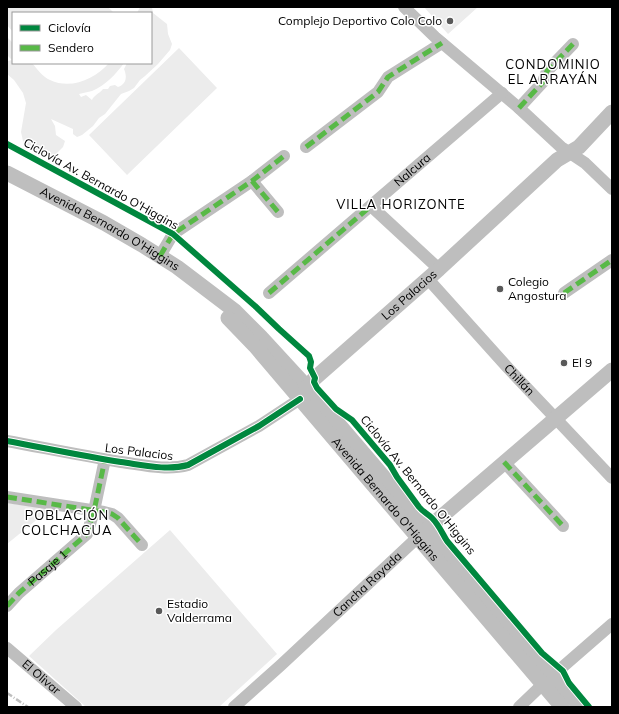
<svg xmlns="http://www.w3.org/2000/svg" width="619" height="714" font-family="Mulish,sans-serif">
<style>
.green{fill:#ececec}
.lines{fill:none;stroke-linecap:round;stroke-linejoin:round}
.minor{stroke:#bebebe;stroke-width:12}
.major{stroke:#bebebe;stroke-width:15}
.rail{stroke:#bebebe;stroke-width:2.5;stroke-dasharray:6 2 1 2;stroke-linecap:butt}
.quiet{stroke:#58b947;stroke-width:5;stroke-dasharray:10 5;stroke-linecap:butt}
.cycleway-casing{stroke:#fff;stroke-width:8}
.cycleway{stroke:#00873e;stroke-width:6}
.poi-dot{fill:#595959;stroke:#fff;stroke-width:1.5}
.labels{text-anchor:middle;stroke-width:3;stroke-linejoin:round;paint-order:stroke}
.poi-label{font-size:12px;fill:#000;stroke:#fff;text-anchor:start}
.street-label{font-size:12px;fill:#000;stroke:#fff}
.neighbourhood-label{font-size:13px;letter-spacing:1px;fill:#000;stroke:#fff}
</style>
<rect width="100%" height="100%" fill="#fff"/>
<path class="green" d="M 7,7 L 108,7 L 114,13 L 13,13 L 13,32 L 7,25 Z
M 140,7 L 152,7 L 153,13 L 167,24 L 168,34 L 172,44 L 170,50 L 158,64 L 145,76 L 140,80 L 134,88 L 129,91 L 121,94 L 105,114 L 99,118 L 93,126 L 82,135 L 77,137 L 73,134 L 73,129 L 51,119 L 55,126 L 56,135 L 65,141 L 63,147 L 54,156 L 44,156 L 35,151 L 28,147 L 23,141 L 21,132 L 26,103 L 23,93 L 14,80 L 7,74 L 7,60 L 8,61 L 12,60 L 7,55 L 7,37 L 13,43 L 13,63 L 32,63 C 37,69 43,77 50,80 C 71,90 95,79 109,63 L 124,63 C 116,74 105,86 92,91 C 88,92 83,93 79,94 L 81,97 L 86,95 L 92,100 C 94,95 99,94 103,89 L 108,89 L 110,86 L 115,85 L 118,87 C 127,84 127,76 124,69 L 127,63 L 151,63 L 151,13 L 137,13 Z
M 424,7 L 478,7 L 448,34 Z
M 179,48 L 217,88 L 127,175 L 89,135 Z
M 7,503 L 50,509 L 7,544 Z
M 170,530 L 277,654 L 219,707 L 86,707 L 29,656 L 56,630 Z"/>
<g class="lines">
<g class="minor">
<path d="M 404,7 L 435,37 L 519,108 L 561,147 L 585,163 L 612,189"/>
<path d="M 519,108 L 543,82 L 547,71 L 573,44"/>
<path d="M 306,147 L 378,92 L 388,77 L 442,43"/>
<path d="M 252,181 L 278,212"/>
<path d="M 371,206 L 439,269"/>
<path d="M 160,256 L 173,234 L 252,181 L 284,156"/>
<path id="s1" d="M 428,279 L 508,368 L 612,478"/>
<path id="s2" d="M 269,293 L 502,93"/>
<path d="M 564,293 L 612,260"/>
<path d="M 7,441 C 45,448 83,456 121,462 C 143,465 167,471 188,465 L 259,426 L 300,399"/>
<path d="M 504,462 L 563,526"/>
<path d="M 7,497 L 104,512 L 112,514 L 118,518 L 142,545"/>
<path d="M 7,606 L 19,593 L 87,534 L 94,511 L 105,459"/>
<path id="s3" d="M 7,648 L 76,707"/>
<path id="s4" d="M 234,707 L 281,665 L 417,538"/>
<path d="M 519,707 L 543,684 L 612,624"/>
</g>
<g class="major">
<path id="s5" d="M 7,173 L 104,223 L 142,245 L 177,267 L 235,311 L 261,337 L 307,387 L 580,707"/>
<path id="s6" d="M 228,318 L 255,346 L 562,707"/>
<path id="s7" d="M 302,395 L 307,387 L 315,378 L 439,269 L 557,160 L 579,147 L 612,112"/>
<path d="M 420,535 L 612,370"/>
</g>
<path class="rail" d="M 7,693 L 28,707"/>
<g class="quiet">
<path d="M 519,108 L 543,82 L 547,71 L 573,44"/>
<path d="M 306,147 L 378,92 L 388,77 L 442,43"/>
<path d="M 252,181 L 278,212"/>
<path d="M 160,256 L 173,234 L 252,181 L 284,156"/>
<path d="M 269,293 L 371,206"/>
<path d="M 564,293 L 612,260"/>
<path d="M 504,462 L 563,526"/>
<path d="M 7,497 L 104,512 L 112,514 L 118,518 L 142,545"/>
<path id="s8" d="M 7,606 L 19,593 L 87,534 L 94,511 L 105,459"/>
</g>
<g class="cycleway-casing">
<path id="cycleway" d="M 7,144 L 173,234 L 255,306 L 279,329 L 309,356 L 311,362 L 310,368 L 315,378 L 314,382 L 317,388 L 336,409 L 352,420 L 390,465 L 397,477 L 419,507 C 423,512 428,514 432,518 C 439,525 442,533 447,541 L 542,653 L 563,671 L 569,683 L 589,707
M 7,441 C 45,448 83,456 121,462 C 143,465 167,471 188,465 L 259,426 L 300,399"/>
</g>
<use href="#cycleway" class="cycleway"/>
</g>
<g class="poi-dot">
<circle cx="450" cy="21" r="4"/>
<circle cx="500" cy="289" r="4"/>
<circle cx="564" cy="363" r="4"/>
<circle cx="159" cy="611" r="4"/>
</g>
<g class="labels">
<g class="poi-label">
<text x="442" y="25" text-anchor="end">Complejo Deportivo Colo Colo</text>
<text x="508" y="286">Colegio<tspan x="508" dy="14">Angostura</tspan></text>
<text x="572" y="367">El 9</text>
<text x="167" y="608">Estadio<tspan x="167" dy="14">Valderrama</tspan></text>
</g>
<g class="street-label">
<text dy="4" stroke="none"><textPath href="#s2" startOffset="189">Nalcura</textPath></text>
<text transform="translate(101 184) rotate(29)" y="4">Ciclovía Av. Bernardo O'Higgins</text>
<text dy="4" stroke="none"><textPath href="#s5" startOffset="117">Avenida Bernardo O'Higgins</textPath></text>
<text dy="4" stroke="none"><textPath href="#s7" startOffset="147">Los Palacios</textPath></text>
<text dy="4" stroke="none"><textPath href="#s1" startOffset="136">Chillán</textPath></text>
<text transform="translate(139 452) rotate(7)" y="4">Los Palacios</text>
<text transform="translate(418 485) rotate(51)" y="4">Ciclovía Av. Bernardo O'Higgins</text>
<text dy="4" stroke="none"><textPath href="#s6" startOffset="240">Avenida Bernardo O'Higgins</textPath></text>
<text dy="4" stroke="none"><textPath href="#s8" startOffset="56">Pasaje 1</textPath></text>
<text dy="4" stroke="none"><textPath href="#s4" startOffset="181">Cancha Rayada</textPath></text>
<text dy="4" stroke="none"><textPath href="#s3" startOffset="45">El Olivar</textPath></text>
</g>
<g class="neighbourhood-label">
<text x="553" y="69">CONDOMINIO<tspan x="553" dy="15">EL ARRAYÁN</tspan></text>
<text x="401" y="209">VILLA HORIZONTE</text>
<text x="67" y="520">POBLACIÓN<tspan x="67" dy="15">COLCHAGUA</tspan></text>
</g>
</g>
<rect width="619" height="714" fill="none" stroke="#000000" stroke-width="16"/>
<rect x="12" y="12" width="140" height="52" fill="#ffffff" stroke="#999999"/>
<rect x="20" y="25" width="20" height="6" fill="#00873e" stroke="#999999"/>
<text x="48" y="32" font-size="12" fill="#000000">Ciclovía</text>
<rect x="20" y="45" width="20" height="6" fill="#58b947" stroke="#999999"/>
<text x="48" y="52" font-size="12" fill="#000000">Sendero</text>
</svg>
